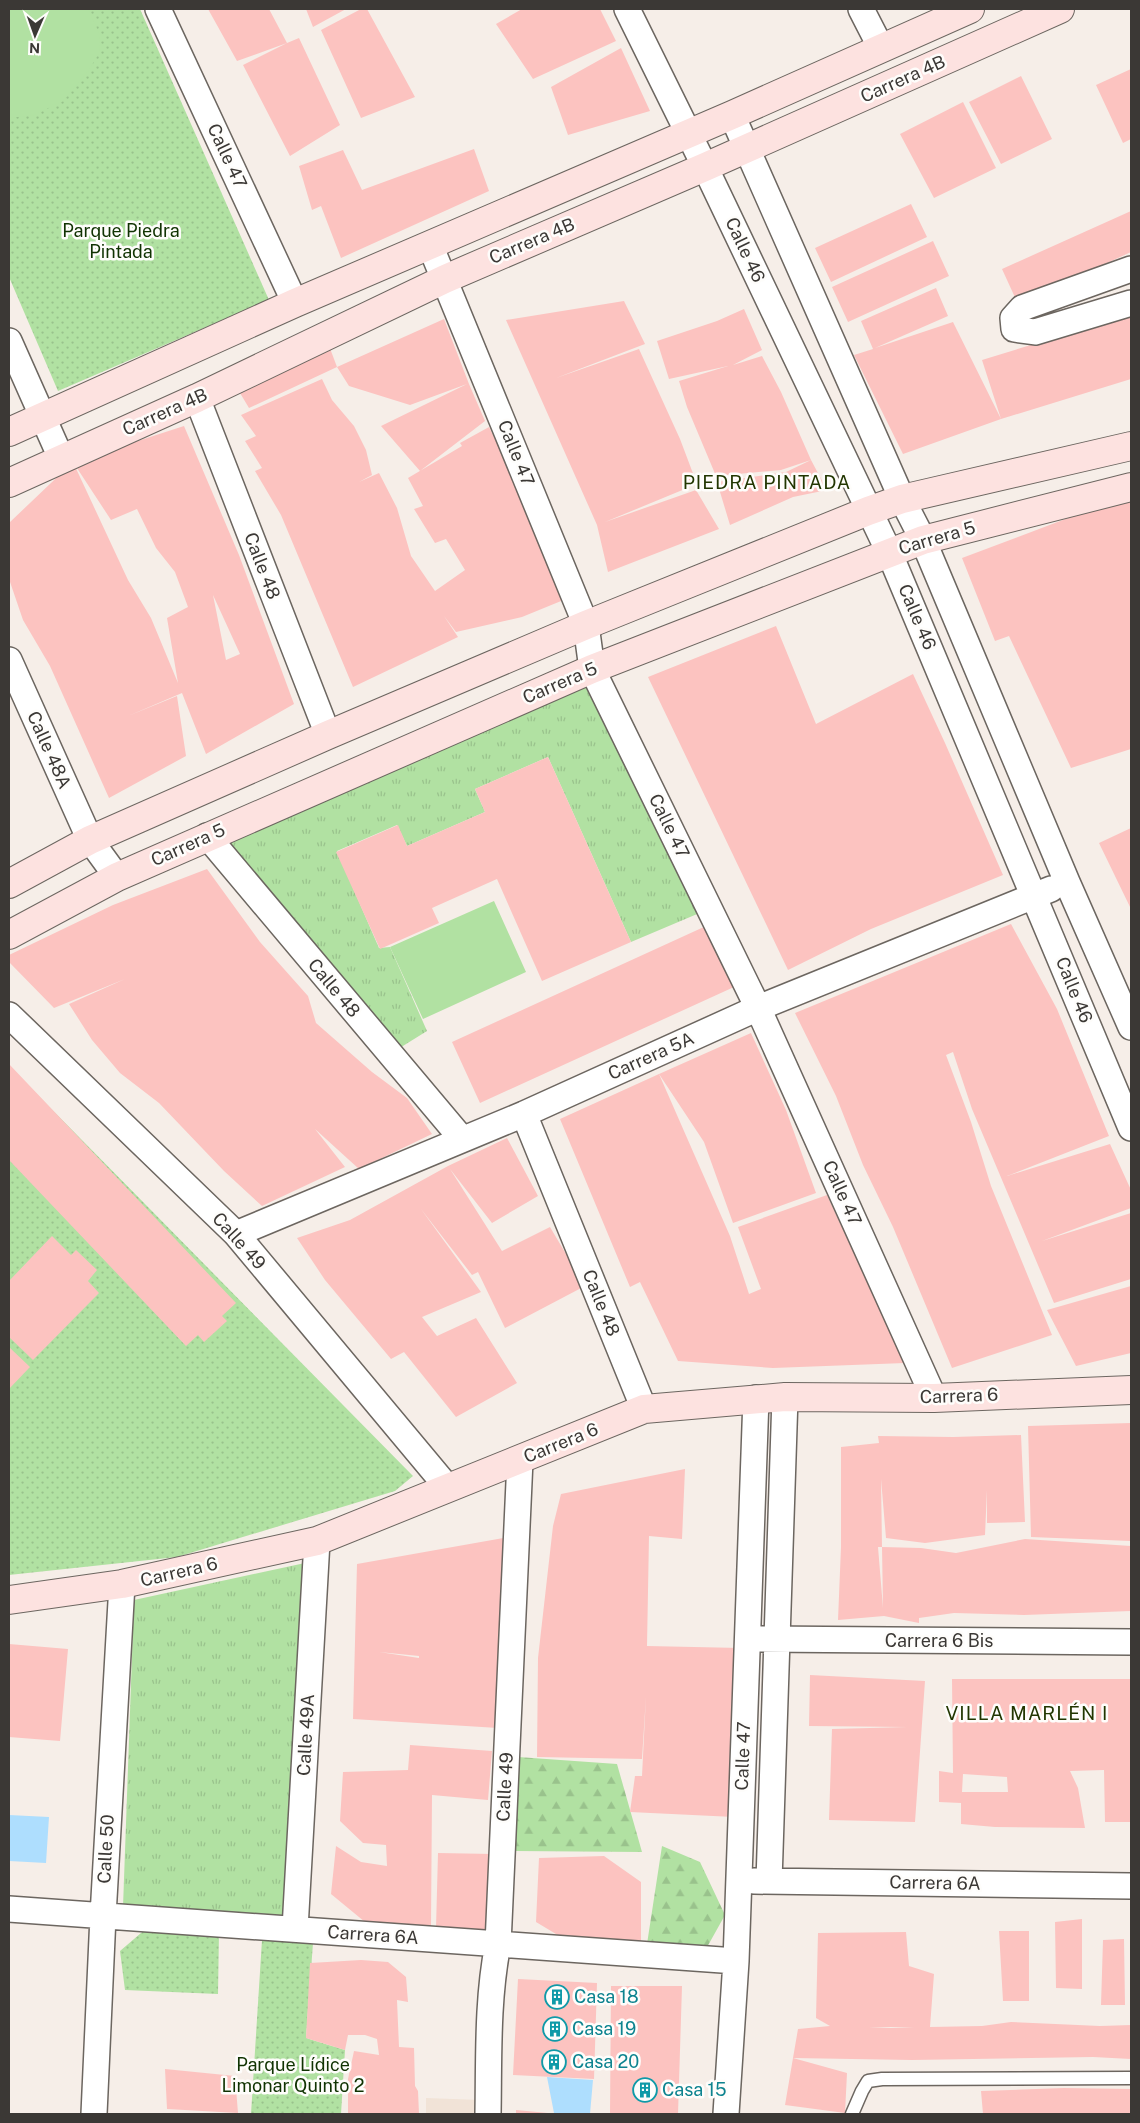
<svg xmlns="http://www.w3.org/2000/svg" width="1140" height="2123" font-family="'Public Sans',sans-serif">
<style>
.built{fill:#f1e3d7}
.grass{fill:url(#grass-tufts)}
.forest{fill:url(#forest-firs)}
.park{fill:url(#park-dots)}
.garden{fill:#b1e1a2}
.water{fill:#aedefe}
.building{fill:#fcc3c0;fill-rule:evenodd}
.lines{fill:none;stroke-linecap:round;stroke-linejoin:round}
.lane-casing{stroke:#6c6660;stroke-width:15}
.street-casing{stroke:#6c6660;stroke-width:28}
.secondary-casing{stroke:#6c6660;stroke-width:30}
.lane{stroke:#fff;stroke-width:12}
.street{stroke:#fff;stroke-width:25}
.secondary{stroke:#fde2e0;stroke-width:28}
.labels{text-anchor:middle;stroke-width:5;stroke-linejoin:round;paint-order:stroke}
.street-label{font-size:18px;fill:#3b3835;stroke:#fefdfb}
.park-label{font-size:18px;fill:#103302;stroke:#fefdfb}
.culture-label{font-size:18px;fill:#0d838f;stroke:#fefdfb;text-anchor:start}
.neighbourhood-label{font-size:19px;letter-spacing:1px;fill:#223601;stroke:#fefdfb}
</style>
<defs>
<pattern id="grass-tufts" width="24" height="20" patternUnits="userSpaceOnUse" patternTransform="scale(1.25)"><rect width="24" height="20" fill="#b1e1a2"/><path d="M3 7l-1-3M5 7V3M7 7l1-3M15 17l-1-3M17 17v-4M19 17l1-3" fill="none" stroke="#99c28c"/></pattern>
<pattern id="forest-firs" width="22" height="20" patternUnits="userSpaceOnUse" patternTransform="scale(1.25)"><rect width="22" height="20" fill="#b1e1a2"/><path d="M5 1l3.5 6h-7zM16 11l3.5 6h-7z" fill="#99c28c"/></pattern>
<pattern id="park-dots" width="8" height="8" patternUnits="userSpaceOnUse" patternTransform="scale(1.25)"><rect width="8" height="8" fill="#b1e1a2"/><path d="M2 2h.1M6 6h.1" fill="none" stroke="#99c28c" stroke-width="1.8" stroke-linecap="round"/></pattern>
</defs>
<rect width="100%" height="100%" fill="#f6eee8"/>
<path class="built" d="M 426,2098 L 480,2100 L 480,2114 L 426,2114 Z"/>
<path class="grass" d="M 592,669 L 709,909 L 631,942 L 548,757 L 475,789 L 485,812 L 407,846 L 397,825 L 337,851 L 379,948 L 390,947 L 427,1031 L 390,1054 L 207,836 Z
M 305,1563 L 290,1921 L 123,1907 L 134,1600 Z"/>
<path class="forest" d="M 518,1757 L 617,1764 L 642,1852 L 514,1851 Z
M 662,1846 L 700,1862 L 725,1915 L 706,1949 L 647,1944 Z"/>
<path class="park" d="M 9,9 L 140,9 L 269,300 L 58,391 L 9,277 Z
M 9,1066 L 413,1476 L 395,1491 L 177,1557 L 9,1575 Z
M 148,1927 L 219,1932 L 218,1994 L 125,1990 L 120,1951 Z
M 262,1940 L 313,1943 L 306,2038 L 345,2050 L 341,2114 L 251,2114 Z"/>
<path class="garden" d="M 9,9 L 88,9 L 100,35 L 99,53 L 89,70 L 63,101 L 34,115 L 9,118 Z
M 494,901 L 526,972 L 423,1019 L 390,947 Z"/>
<path class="water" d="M 9,1815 L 49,1817 L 46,1863 L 9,1861 Z
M 547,2077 L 593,2080 L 590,2114 L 554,2113 Z"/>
<path class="building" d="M 208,9 L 269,9 L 287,43 L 299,38 L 340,125 L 290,156 L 243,65 L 287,43 L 237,61 Z
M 306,9 L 346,9 L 313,27 Z
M 361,9 L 367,9 L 415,97 L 361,118 L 321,30 Z
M 522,9 L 600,9 L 616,41 L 533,79 L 496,24 Z
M 621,48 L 650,111 L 568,135 L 551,87 Z
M 1131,69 L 1131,139 L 1123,143 L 1096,85 Z
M 1021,76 L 1052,139 L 1001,164 L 969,102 Z
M 963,102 L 996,168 L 934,198 L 900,134 Z
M 474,149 L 489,191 L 341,258 L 321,206 L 312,210 L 299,166 L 343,150 L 362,190 Z
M 911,204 L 927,237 L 831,282 L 815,248 Z
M 1131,211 L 1131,252 L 1018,304 L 1002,269 Z
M 933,241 L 949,276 L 848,322 L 832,287 Z
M 936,288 L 948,316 L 875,348 L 953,322 L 1001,419 L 903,454 L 854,355 L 873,349 L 861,321 Z
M 624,301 L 645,344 L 556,378 L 639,349 L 680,439 L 697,484 L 605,522 L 696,490 L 719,529 L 608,572 L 597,525 L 506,320 Z
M 744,309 L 762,350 L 733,365 L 762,356 L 781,392 L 811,460 L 781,470 L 716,476 L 687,407 L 679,381 L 728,366 L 669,379 L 657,341 L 717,321 Z
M 1131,314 L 1131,379 L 1001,419 L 982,360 Z
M 444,319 L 469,384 L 485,421 L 420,471 L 381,426 L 467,384 L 410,405 L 349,386 L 337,367 Z
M 328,343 L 337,367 L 249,408 L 237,388 Z
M 322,379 L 332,400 L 354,426 L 366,450 L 372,475 L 359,482 L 379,473 L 397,508 L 411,556 L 435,591 L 465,570 L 446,539 L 435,543 L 414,509 L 423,506 L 408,478 L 462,446 L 460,443 L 489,427 L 511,471 L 566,599 L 522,617 L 456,632 L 444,616 L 458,637 L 353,687 L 281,515 L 255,471 L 262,468 L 245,441 L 256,436 L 241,415 Z
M 184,426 L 239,555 L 294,704 L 206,754 L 182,693 L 128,716 L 177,696 L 186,756 L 109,798 L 50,666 L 23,620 L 9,579 L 9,523 L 73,462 L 128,580 L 151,618 L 178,683 L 167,618 L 188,607 L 175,572 L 156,548 L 137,509 L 111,520 L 73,462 ZM 213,595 L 240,654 L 226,660 Z
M 811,460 L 827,490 L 793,497 L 730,525 L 717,482 L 786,472 Z
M 1131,502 L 1131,749 L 1071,768 L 1009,636 L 995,641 L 962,558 L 1076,515 Z
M 776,626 L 816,724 L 913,674 L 945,743 L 1003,875 L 871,929 L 788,970 L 648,677 Z
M 548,757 L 631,942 L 542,981 L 497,879 L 432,908 L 439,923 L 380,949 L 336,852 L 398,825 L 407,846 L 485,812 L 475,789 Z
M 1131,828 L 1131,909 L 1099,843 Z
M 207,869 L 260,942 L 308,996 L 316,1023 L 372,1072 L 407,1098 L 432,1134 L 359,1169 L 315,1129 L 345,1167 L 262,1206 L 224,1171 L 159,1103 L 120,1073 L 92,1040 L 69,1004 L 125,979 L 54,1008 L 9,962 L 9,955 L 113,905 Z
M 1011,924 L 1057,1009 L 1109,1136 L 1007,1176 L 1110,1144 L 1131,1190 L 1131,1208 L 1042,1241 L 1131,1213 L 1131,1279 L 1054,1303 L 972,1109 L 953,1052 L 946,1055 L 971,1122 L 991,1186 L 1052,1335 L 952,1368 L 893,1227 L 863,1165 L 836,1096 L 795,1013 Z
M 706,926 L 734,987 L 480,1103 L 452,1042 Z
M 751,1033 L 786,1110 L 816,1193 L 733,1223 L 704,1142 L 659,1074 Z
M 9,1064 L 236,1303 L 222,1316 L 227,1321 L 204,1342 L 198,1335 L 186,1346 L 9,1160 Z
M 659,1074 L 730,1236 L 749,1294 L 761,1289 L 738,1227 L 827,1195 L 905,1363 L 773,1368 L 678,1361 L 640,1282 L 630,1287 L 560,1119 Z
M 507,1138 L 538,1196 L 492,1223 L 450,1169 L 502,1251 L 550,1227 L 585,1286 L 505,1328 L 478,1272 L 472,1275 L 421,1209 L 481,1292 L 422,1317 L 437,1336 L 476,1318 L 517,1383 L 456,1417 L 404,1352 L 391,1359 L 325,1280 L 297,1238 L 350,1220 L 448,1166 Z
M 52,1236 L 71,1255 L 76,1250 L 97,1270 L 88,1281 L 99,1293 L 33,1360 L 9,1337 L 9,1281 Z
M 1131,1286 L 1131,1353 L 1076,1366 L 1047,1310 Z
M 9,1347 L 30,1367 L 9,1389 Z
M 1131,1423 L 1131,1541 L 1031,1537 L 1028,1426 Z
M 1021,1435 L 1025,1522 L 987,1523 L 987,1490 L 985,1535 L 925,1543 L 886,1538 L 881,1479 L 882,1547 L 921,1548 L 956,1553 L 1025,1539 L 1131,1546 L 1131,1611 L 1024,1615 L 954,1613 L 919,1618 L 919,1623 L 884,1616 L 838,1620 L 841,1547 L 841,1447 L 879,1443 L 878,1436 L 953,1437 ZM 878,1547 L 882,1547 L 883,1608 Z
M 685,1469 L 682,1539 L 649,1536 L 647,1646 L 741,1648 L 734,1817 L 630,1812 L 635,1776 L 642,1776 L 646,1696 L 642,1759 L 537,1757 L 538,1658 L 553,1526 L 561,1494 Z
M 509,1537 L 498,1728 L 353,1719 L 357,1564 ZM 379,1652 L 419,1656 L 419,1658 Z
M 9,1644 L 68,1649 L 60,1741 L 9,1737 Z
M 810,1675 L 925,1681 L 915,1822 L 829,1820 L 832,1729 L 907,1727 L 809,1726 Z
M 952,1679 L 1131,1679 L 1131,1822 L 1105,1822 L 1104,1770 L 1070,1771 L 1078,1788 L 1085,1828 L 995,1827 L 961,1824 L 961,1803 L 939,1802 L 939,1771 L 953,1773 ZM 963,1774 L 1007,1777 L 1008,1792 L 962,1792 Z
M 410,1745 L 492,1751 L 488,1800 L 432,1795 L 431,1926 L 365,1922 L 331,1894 L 336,1846 L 361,1862 L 387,1866 L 386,1845 L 363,1843 L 340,1821 L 343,1772 L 408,1770 Z
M 438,1853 L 494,1854 L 492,1930 L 436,1928 Z
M 604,1856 L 641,1882 L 641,1944 L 566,1940 L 536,1922 L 539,1858 Z
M 1082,1919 L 1082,1989 L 1056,1988 L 1055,1922 Z
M 999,1931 L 1029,1931 L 1029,2001 L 1003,2001 Z
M 906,1932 L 909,1966 L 934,1974 L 930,2027 L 982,2026 L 1011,2022 L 1100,2026 L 1131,2025 L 1131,2059 L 1093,2057 L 912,2060 L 793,2058 L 798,2029 L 830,2026 L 816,2018 L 818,1933 ZM 869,2027 L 914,2027 L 891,2028 Z
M 1124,1939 L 1125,2005 L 1101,2005 L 1103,1940 Z
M 361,1960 L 388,1962 L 406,1977 L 408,2002 L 397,2000 L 399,2047 L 414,2048 L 415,2086 L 418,2091 L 419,2114 L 348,2114 L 348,2079 L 354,2051 L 379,2055 L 377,2039 L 365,2035 L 348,2035 L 345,2050 L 306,2038 L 310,1963 Z
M 518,1979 L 597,1983 L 594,2079 L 513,2075 Z
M 611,1986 L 682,1986 L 678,2114 L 610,2114 Z
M 793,2058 L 847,2073 L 845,2113 L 785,2105 Z
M 165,2069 L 235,2076 L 238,2113 L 167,2109 Z
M 1064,2088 L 1131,2089 L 1131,2114 L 983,2114 L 981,2091 Z
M 516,2110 L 548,2113 L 548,2114 L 516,2114 Z"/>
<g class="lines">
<g class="lane-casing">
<path id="lane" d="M 852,2114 L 862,2091 L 868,2081 L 882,2079 L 1131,2078"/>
</g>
<g class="street-casing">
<path id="street" d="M 158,9 L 295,303
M 627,9 L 705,167 L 889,552 L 1131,1128
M 861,9 L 881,48
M 732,115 L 902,499 L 923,540 L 1067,882 L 1131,1027
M 430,245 L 586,625 L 592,669 L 758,1008 L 934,1398
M 1131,269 L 1022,308 L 1013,318 L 1014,329 L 1035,332 L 1131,303
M 9,341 L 61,458
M 197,398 L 328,735
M 9,660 L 90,840 L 117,877
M 207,836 L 462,1139
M 9,1015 L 236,1234 L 448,1488
M 524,1114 L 644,1409
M 236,1234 L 524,1114 L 758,1008 L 1051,889
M 761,1639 L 1131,1642
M 754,1881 L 1131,1886
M 769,1881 L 785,1397
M 9,1909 L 736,1961
M 295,1929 L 317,1541
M 94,2114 L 103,1916 L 122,1584
M 488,2114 C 489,2057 487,2000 498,1944 L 520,1460
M 726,2114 L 736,1961 L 756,1398"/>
</g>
<g class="secondary-casing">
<path id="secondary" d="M 9,432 L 295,303 L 732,115 L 970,9
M 9,483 L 197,398 L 445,279 L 705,167 L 1060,9
M 9,884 L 90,840 L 328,735 L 586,625 L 868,511 L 902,499 L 1131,446
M 9,935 L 117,877 L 592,669 L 923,540 L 1131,487
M 9,1600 L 122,1584 L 317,1541 L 644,1409 L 785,1397 L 934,1398 L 1131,1390"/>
</g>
<use href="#lane" class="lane"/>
<use href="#street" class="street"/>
<use href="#secondary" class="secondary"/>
</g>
<defs>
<g id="building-ring" transform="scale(1.25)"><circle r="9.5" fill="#fefdfb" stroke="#0f9aa8" stroke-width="1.5"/><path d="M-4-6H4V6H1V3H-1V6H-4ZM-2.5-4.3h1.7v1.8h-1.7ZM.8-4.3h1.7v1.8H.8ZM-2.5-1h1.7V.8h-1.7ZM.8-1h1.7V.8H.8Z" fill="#0f9aa8"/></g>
</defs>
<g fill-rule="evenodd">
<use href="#building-ring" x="557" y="1997"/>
<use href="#building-ring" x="555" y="2029"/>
<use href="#building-ring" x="554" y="2062"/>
<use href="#building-ring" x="645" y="2090"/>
</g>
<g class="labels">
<g class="street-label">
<text transform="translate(903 79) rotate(-24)" y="6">Carrera 4B</text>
<text transform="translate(227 156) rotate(65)" y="6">Calle 47</text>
<text transform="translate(532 241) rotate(-23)" y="6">Carrera 4B</text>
<text transform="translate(745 250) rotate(65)" y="6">Calle 46</text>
<text transform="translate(165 412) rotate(-24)" y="6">Carrera 4B</text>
<text transform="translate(516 453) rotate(68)" y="6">Calle 47</text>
<text transform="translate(937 538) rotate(-16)" y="6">Carrera 5</text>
<text transform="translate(262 566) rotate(69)" y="6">Calle 48</text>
<text transform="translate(917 617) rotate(67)" y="6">Calle 46</text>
<text transform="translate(560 683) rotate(-23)" y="6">Carrera 5</text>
<text transform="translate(49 750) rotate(66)" y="6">Calle 48A</text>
<text transform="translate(669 826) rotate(64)" y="6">Calle 47</text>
<text transform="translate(188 845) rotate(-24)" y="6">Carrera 5</text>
<text transform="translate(334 988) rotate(50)" y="6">Calle 48</text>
<text transform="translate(1074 990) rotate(68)" y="6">Calle 46</text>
<text transform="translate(651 1056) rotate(-24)" y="6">Carrera 5A</text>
<text transform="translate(842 1193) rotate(66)" y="6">Calle 47</text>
<text transform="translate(239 1241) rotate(48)" y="6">Calle 49</text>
<text transform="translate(601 1303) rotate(68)" y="6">Calle 48</text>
<text transform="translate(959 1396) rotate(-2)" y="6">Carrera 6</text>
<text transform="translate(561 1443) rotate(-22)" y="6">Carrera 6</text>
<text transform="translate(179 1572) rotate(-13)" y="6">Carrera 6</text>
<text x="939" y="1647">Carrera 6 Bis</text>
<text transform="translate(306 1735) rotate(-87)" y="6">Calle 49A</text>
<text transform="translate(743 1756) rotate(-88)" y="6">Calle 47</text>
<text transform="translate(505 1787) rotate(-87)" y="6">Calle 49</text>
<text transform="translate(106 1849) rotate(-87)" y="6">Calle 50</text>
<text transform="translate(935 1883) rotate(1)" y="6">Carrera 6A</text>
<text transform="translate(373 1935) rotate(4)" y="6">Carrera 6A</text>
</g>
<g class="park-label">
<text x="121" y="237">Parque Piedra<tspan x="121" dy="21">Pintada</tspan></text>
<text x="293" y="2071">Parque Lídice<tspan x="293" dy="21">Limonar Quinto 2</tspan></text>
</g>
<g class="culture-label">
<text x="574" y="2003">Casa 18</text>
<text x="572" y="2035">Casa 19</text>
<text x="572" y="2068">Casa 20</text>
<text x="662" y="2096">Casa 15</text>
</g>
<g class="neighbourhood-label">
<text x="767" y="489">PIEDRA PINTADA</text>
<text x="1027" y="1720">VILLA MARLÉN I</text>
</g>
</g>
<rect width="1140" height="2123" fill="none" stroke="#3b3835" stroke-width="20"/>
<g transform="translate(35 35) rotate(182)" stroke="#fefdfb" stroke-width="4" paint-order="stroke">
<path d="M0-4L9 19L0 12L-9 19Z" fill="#3b3835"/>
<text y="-8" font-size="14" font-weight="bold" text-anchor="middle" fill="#3b3835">N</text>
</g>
</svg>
